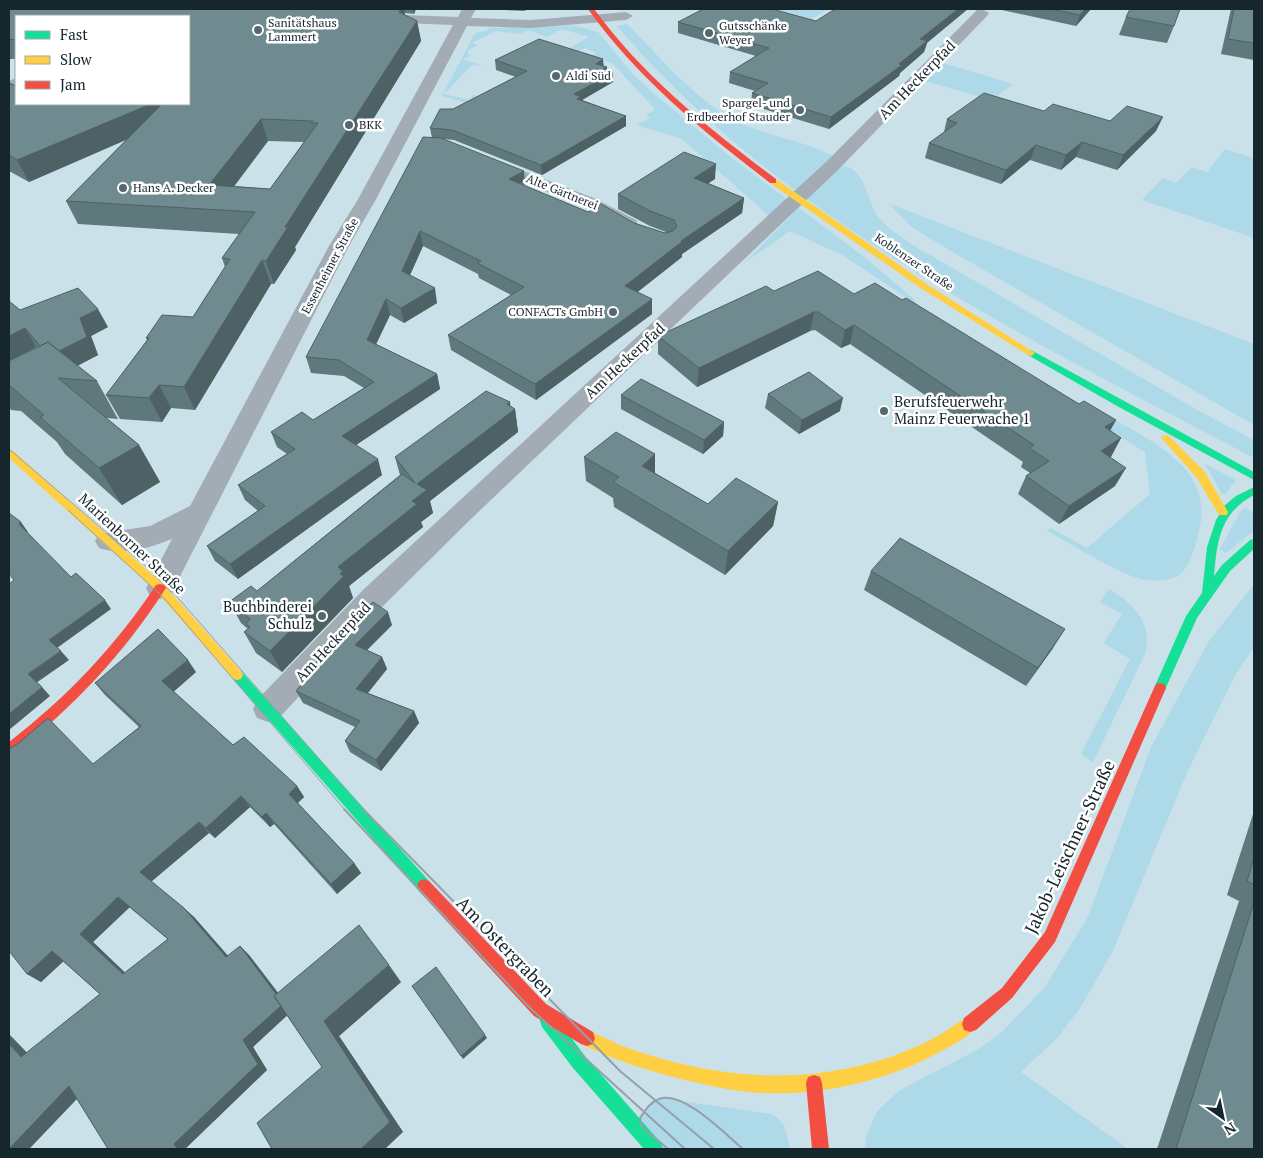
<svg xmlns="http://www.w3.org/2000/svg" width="1263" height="1158" font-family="'PT Serif',serif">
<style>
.green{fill:#add9e9}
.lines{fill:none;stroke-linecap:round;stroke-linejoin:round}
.street{fill:#a3acb4;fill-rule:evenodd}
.fast{fill:#16e098;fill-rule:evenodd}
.slow{fill:#ffcf43;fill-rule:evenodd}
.jam{fill:#f24e42;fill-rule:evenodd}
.tram-far1{stroke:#95a0a7;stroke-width:1}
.tram{stroke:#95a0a7;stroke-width:2}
.wall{fill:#5f787b;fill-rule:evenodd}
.shaded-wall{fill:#4e6164}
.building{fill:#6f8b8f;stroke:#4e6164;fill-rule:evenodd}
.poi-dot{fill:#55676f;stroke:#fff;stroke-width:2}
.labels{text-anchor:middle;stroke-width:5;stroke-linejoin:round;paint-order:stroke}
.far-poi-label{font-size:12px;fill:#16262d;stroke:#fff;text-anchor:start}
.far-street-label{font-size:12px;fill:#16262d;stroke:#fff}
.street-label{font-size:15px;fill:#16262d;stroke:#fff}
.poi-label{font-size:15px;fill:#16262d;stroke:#fff;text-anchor:start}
.near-street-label{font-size:18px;fill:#16262d;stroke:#fff}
</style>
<rect width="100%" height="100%" fill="#cae1ea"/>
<path class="green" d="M 743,9 L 829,9 L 811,19 L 787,12 L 769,16 Z
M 627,24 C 659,56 692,96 732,119 C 763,136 801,139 833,156 L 817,170 L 828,179 L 842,166 C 866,166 867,205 880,219 C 888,229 901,236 911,244 L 1199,411 L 1254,440 L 1254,458 C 1033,341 781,220 617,26 Z
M 575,26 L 598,32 L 634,75 L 651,91 L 733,159 L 863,256 L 914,299 L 916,304 L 842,255 L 790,231 L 744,263 L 792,215 L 779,206 L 769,216 L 682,139 L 637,125 L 650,118 L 646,116 L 655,109 L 612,63 L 591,56 L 596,53 L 585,48 L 577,52 L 568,49 L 589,37 L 562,29 L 547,37 L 528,30 L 521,34 L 496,31 L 472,43 L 478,45 L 469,50 L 467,54 L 472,55 L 464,59 L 482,66 L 472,65 L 444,94 L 469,100 L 473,95 L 483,97 L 473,105 L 442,96 L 475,33 L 489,30 L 487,28 Z
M 943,63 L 1013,84 L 991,100 L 925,81 Z
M 1225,149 L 1254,158 L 1254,238 L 1142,200 L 1163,178 L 1176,183 L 1192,167 L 1207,172 Z
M 890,204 L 1254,344 L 1254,425 L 956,254 L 910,226 Z
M 1098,410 C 1128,428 1162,443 1186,470 C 1194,479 1199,493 1201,504 C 1204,522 1193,564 1179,575 C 1170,581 1156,581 1146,580 C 1123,577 1070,543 1047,531 L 1050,528 L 1087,548 L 1150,494 L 1145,452 L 1079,412 Z
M 1205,464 L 1236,480 L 1225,494 L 1222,494 Z
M 1245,507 L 1254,513 L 1254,531 L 1226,553 L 1220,549 L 1240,512 Z
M 1254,584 L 1254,647 L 1235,675 L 1186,775 L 1113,951 L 1080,1008 L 1058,1037 L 1021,1072 L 1128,1149 L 865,1149 L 866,1137 L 877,1111 L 900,1090 L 977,1050 L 1001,1033 L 1045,987 L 1088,917 L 1151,747 L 1209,641 Z
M 1109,589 C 1133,603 1154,624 1145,654 L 1093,762 L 1081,754 L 1130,659 L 1104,643 L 1122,614 L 1100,602 Z
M 660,1098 L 771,1114 C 786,1120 787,1135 790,1149 L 659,1149 L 646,1136 L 640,1118 L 650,1104 Z"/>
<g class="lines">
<path class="street" d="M 462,9 L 476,9 L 471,18 L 531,20 L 626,12 L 633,16 L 626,20 L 531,28 L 467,26 L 375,201 L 349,246 L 170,596 L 160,599 L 150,596 L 146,588 L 172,539 C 150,548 123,556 99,548 L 95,541 L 99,534 L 150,526 L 190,506 L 329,246 L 357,201 L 453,25 L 377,22 L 370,18 L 377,14 L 458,17 Z
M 982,9 L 989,13 L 987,16 L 839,169 L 472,518 L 384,605 L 279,718 L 268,722 L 257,718 L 253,709 L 257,700 L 364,589 L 827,161 L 977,10 Z
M 16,78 L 16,88 L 9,91 L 9,81 Z
M 490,158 L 596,199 L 636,220 L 638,224 L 636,228 L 622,228 L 584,207 L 484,167 L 481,163 L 484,159 Z"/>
<path class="fast" d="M 1031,350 L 1254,472 L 1254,480 L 1117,406 L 1028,355 L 1027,353 Z
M 1254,487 L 1254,495 C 1220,513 1217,541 1214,576 L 1222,565 L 1250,540 L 1254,539 L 1254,549 L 1230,571 L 1197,618 L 1164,692 L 1160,693 L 1156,692 L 1154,688 L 1186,616 L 1202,593 L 1207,547 L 1216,520 L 1225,505 L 1236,496 Z
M 237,670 L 241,671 L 429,881 L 431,886 L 429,891 L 424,893 L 419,891 L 233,679 L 231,675 L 233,671 Z
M 548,1013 L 554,1015 L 585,1056 L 661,1143 L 663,1149 L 644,1149 L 573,1068 L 542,1027 L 540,1021 L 542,1015 Z"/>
<path class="slow" d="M 770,179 L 776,179 L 928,285 L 1035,353 L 1031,356 L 1028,355 L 922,289 L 770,183 Z
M 1166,435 L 1169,436 L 1205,472 L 1228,512 L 1227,515 L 1219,515 L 1197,478 L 1163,440 L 1161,438 L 1163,436 Z
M 9,450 L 13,451 L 164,585 L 241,671 L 243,675 L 241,679 L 237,680 L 233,679 L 156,591 L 9,458 Z
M 970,1016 L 976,1018 L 978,1024 C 972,1037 945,1049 932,1056 C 878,1084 809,1098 748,1092 C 728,1090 708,1085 689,1081 C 651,1072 616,1061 581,1044 L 579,1038 L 581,1032 L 587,1030 C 600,1035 612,1042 625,1047 C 714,1079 803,1087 893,1056 C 909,1050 926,1043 941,1034 C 951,1028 959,1021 970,1016 Z"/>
<path class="jam" d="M 588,9 L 594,9 C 644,77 708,128 776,179 L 776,183 L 770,183 C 703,131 638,79 588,9 Z
M 160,584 L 164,585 L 166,588 L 164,591 C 122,656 74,706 14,754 L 9,756 L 9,742 C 67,697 115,647 156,585 Z
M 1160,683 L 1164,684 L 1166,688 L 1055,942 L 1012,998 L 976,1030 L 970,1032 L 964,1030 L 962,1024 L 964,1018 L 1002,988 L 1045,932 L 1154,688 L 1156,684 Z
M 424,879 L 429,881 L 546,1004 L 593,1032 L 595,1038 L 593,1044 L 587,1046 L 581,1044 L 534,1016 L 419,891 L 417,886 L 419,881 Z
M 814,1075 L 820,1077 L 822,1083 L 829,1149 L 812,1149 L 806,1083 L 808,1077 Z"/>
<path class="tram-far1" d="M 9,449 L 164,582 L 364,810
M 68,510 L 164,598 L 345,810"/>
<path class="tram" d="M 344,809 L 531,1009 L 685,1149
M 363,809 L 620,1071 L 714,1149
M 668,1149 L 641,1126 L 640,1118 C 645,1111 650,1102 659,1099 C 683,1090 725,1134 743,1149"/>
</g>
<path class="wall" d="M 9,9 L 416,9 L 414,14 L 405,13 L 405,15 L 417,21 L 421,41 L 295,247 L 296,250 L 274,284 L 271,284 L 195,410 L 171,408 L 162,422 L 120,419 L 106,395 L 147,340 L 146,338 L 193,317 L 225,267 L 222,258 L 239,234 L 78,224 L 66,201 L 126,140 L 29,182 L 9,171 L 9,83 L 16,86 L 189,104 L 16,16 L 16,59 L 9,59 ZM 268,141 L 304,142 L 270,189 L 234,186 Z
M 482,9 L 526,9 L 525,11 Z
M 997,9 L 1091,9 L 1076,26 Z
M 1231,9 L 1254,9 L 1254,60 L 1221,54 Z
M 1126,17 L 1174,26 L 1167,43 L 1119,35 Z
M 816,21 L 927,43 L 924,52 L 900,73 L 899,76 L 829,129 L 751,105 L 752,93 L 755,91 L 729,83 L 730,72 L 756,56 L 678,33 L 678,22 Z
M 495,60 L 604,66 L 607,67 L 607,71 L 613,82 L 582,100 L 626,116 L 626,126 L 542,175 L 454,140 L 444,139 L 525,186 L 588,212 L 634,223 L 665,233 L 666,232 L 650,226 L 618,209 L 618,194 L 715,179 L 708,183 L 744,198 L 742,213 L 682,254 L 682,257 L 637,292 L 652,314 L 536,400 L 451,350 L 448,335 L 511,295 L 479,278 L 478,274 L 423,246 L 410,275 L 437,303 L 404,323 L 390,315 L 376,344 L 437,374 L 440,389 L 356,445 L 382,475 L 238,579 L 215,561 L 207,546 L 258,511 L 245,500 L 238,485 L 287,454 L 277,447 L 271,432 L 313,420 L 364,388 L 344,376 L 311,373 L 306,357 L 432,138 L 430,128 L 453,109 L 516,77 L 496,70 Z
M 1044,111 L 1110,121 L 1156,131 L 1117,170 L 1076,157 L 1061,170 L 1030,160 L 1001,184 L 925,158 L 929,143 L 944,132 L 947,119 Z
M 774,291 L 854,294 L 902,300 L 1079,404 L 1116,420 L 1110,431 L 1121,438 L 1110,457 L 1115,486 L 1059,524 L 1018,494 L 1026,476 L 1030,473 L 1021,467 L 1023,462 L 850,344 L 841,348 L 815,330 L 810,331 L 697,387 L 658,354 L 658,336 Z
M 9,301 L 20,310 L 108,327 L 91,336 L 98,355 L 77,366 L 97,381 L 118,419 L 106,418 L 139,445 L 160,482 L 122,505 L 65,454 L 57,442 L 21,411 L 11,410 L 9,407 L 9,361 L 37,347 L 36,347 L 9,361 Z
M 768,394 L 840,411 L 799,434 L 765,408 Z
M 621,395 L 724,422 L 723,436 L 703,454 L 621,409 Z
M 510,402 L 510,406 L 515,409 L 518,432 L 430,501 L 433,513 L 421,522 L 423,527 L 349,586 L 353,598 L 282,672 L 256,653 L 244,632 L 248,629 L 241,623 L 229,602 L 257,591 L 400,475 L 395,457 Z
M 584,457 L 655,473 L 708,504 L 778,502 L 773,526 L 725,575 L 614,507 L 613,498 L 586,481 Z
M 871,571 L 1053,648 L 1026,686 L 864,590 Z
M 392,625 L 367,650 L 382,657 L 387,669 L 368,693 L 414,711 L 419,723 L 381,771 L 350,752 L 345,741 L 355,727 L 303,703 L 296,691 L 303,682 L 301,678 Z
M 196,672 L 173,692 L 233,745 L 297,786 L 304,797 L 298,803 L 354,863 L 361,873 L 337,894 L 274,824 L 270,827 L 250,807 L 215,838 L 209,833 L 151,881 L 194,917 L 228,956 L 240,946 L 249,955 L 278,993 L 401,982 L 339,1036 L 403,1132 L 322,1067 L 287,1015 L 253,1047 L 267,1070 L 186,1148 L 187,1149 L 108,1149 L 77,1099 L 29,1149 L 9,1149 L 27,1053 L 100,994 L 63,961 L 41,982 L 27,974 L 93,764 L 139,727 L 105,695 L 95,683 ZM 129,907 L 168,939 L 125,973 L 93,942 Z
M 1254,811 L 1254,1149 L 1157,1149 L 1239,901 L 1227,895 Z"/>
<path class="shaded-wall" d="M 401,9 L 404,9 L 407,25 L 399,12 Z
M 413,9 L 416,9 L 414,14 Z
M 958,9 L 968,9 L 927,43 L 924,52 L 900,73 L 899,76 L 829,129 L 831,117 L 920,39 Z
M 1085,9 L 1091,9 L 1076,26 L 1080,15 Z
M 417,21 L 421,41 L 295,247 L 296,250 L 274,284 L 266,261 L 285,227 Z
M 603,59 L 604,69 L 607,67 L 607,76 L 613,73 L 613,82 L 582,100 L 582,107 L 574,94 L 596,64 Z
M 151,104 L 173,104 L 178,117 L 29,182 L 17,160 Z
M 626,116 L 626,126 L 542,175 L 541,165 Z
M 1163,117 L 1156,131 L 1117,170 L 1123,155 Z
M 261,119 L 268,141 L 218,208 L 209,185 Z
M 1082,142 L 1076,157 L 1061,170 L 1066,155 Z
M 1036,145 L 1030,160 L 1001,184 L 1006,170 Z
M 716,164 L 715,179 L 694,193 L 694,178 Z
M 524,171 L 525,185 L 509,179 Z
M 744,198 L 742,213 L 682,254 L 682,257 L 625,302 L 625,286 L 681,241 Z
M 420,231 L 423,246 L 405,286 L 402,271 Z
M 262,260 L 271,284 L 195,410 L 184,387 Z
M 435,288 L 437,303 L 404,323 L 401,308 Z
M 386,299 L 390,315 L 371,355 L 367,340 Z
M 652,299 L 652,314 L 536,400 L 535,384 Z
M 98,309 L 108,327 L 91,336 L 98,355 L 60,375 L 48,356 L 80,318 Z
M 814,312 L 810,331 L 697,387 L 699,368 Z
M 854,325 L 850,344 L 841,348 L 845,330 Z
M 25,328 L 36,347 L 9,361 L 9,336 Z
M 437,374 L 440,389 L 347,451 L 342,436 Z
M 159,385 L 171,408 L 162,422 L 149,398 Z
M 843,398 L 840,411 L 799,434 L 802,420 Z
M 510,402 L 511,412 L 515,409 L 518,432 L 430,501 L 433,513 L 421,522 L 423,527 L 349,586 L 353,598 L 282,672 L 270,651 L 338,567 L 412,501 L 417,484 Z
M 1116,420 L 1105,439 L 1105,427 Z
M 724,422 L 723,436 L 703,454 L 704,440 Z
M 1121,438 L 1111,457 L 1091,470 L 1101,451 Z
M 139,445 L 160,482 L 122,505 L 99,468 Z
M 655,454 L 655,479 L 642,466 Z
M 378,459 L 382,475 L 238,579 L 230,564 Z
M 1126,468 L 1115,486 L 1059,524 L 1069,506 Z
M 778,502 L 773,526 L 725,575 L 728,551 Z
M 21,522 L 28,532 L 26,534 L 19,524 Z
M 105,600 L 111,609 L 57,648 L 49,640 Z
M 388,612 L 392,625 L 360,657 L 355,645 Z
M 1065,629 L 1053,648 L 1026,686 L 1038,668 Z
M 61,651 L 69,660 L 36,683 L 28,674 Z
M 382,657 L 387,669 L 362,700 L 356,689 Z
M 188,660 L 196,672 L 171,694 L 162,681 Z
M 42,687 L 50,696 L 9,730 L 9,714 Z
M 414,711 L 419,723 L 381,771 L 376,760 Z
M 297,786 L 304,797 L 296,804 L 289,794 Z
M 241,796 L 250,807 L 215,838 L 206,828 Z
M 266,813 L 274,824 L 270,827 L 262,817 Z
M 199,822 L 209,833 L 151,882 L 140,872 Z
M 354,863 L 361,873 L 337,894 L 331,884 Z
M 118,897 L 130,907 L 93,942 L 135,982 L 123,974 L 80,934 Z
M 184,908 L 194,917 L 236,965 L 226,957 Z
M 240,946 L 249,955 L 292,1011 L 253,1047 L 267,1070 L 186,1148 L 187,1149 L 178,1149 L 174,1144 L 243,1040 Z
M 52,951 L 65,960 L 41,982 L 27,974 Z
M 389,965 L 401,982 L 339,1036 L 403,1132 L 385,1149 L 361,1149 L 324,1021 Z
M 9,1034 L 37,1063 L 21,1057 L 9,1044 Z
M 485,1035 L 487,1038 L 463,1059 L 461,1056 Z
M 69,1086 L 83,1092 L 29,1149 L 9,1149 Z"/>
<path class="building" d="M 9,9 L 401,9 L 399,12 L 417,21 L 285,227 L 288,227 L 266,261 L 262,260 L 184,387 L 159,385 L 149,398 L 106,395 L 149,338 L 146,338 L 162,315 L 193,317 L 230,259 L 222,258 L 255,212 L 66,201 L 162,104 L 189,104 L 189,16 L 16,16 L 16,40 L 9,39 ZM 261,119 L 313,121 L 311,123 L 318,123 L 270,189 L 209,185 Z
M 703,9 L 772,9 L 816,21 L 835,9 L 958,9 L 920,39 L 927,41 L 899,64 L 902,65 L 831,117 L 752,93 L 768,83 L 730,72 L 769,48 L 678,22 Z
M 1051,9 L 1085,9 L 1080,15 Z
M 1130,9 L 1180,9 L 1174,26 L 1126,17 Z
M 1234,9 L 1254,9 L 1254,43 L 1228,39 Z
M 539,39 L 603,59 L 596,64 L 607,67 L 603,69 L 613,73 L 574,94 L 581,97 L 577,99 L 626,116 L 541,165 L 452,130 L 430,128 L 440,109 L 453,109 L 527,71 L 495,60 Z
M 9,83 L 16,86 L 16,85 L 16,104 L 151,104 L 17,160 L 9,155 Z
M 984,93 L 1044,111 L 1053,104 L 1110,121 L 1127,106 L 1163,117 L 1123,155 L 1082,142 L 1066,155 L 1036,145 L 1006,170 L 929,143 L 957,123 L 947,119 Z
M 423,137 L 441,138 L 524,171 L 509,179 L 588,212 L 601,204 L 634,223 L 665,233 L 673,231 L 677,226 L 674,220 L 650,211 L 618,194 L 684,152 L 716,164 L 694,178 L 744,198 L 681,241 L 683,241 L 625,286 L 652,299 L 535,384 L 448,335 L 524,287 L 477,263 L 481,261 L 420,231 L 402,271 L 435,288 L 401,308 L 386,299 L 367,340 L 437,374 L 342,436 L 378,459 L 230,564 L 207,546 L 265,506 L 238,485 L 295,449 L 271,432 L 302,412 L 313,420 L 374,382 L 339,360 L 306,357 Z
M 818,271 L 854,294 L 875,283 L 902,300 L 906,298 L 1079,404 L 1084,401 L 1116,420 L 1105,427 L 1121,438 L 1101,451 L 1126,468 L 1069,506 L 1026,476 L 1049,461 L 1029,448 L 1034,445 L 854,325 L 845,330 L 818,312 L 814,312 L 699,368 L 658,336 L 766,286 L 774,291 Z
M 78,288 L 98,309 L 80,318 L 87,337 L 59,351 L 48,342 L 40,346 L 25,328 L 9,336 L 9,301 L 20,310 Z
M 48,342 L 97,381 L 58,378 L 139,445 L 99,468 L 40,417 L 44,415 L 9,385 L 9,361 Z
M 809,372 L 843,398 L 802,420 L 768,394 Z
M 641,379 L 724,422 L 704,440 L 621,395 Z
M 486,391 L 510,402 L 507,404 L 515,409 L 417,484 L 427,490 L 412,501 L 417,504 L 338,567 L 343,571 L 340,574 L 344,576 L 270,651 L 244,632 L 250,627 L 246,624 L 250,619 L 229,602 L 251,586 L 257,591 L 402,474 L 415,483 L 395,457 Z
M 616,432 L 655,454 L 642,466 L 708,504 L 736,478 L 778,502 L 728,551 L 613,482 L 619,477 L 584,457 Z
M 9,513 L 21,522 L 19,524 L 71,577 L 76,573 L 105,600 L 49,640 L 61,651 L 28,674 L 42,687 L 9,714 L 9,584 L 14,580 L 9,574 Z
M 900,538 L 1065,629 L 1038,668 L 871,571 Z
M 373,602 L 388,612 L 355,645 L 382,657 L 356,689 L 414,711 L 376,760 L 345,741 L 360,721 L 296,691 L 305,681 L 301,678 Z
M 158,629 L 188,660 L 162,681 L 233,745 L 244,737 L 297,786 L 289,794 L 354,863 L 331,884 L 266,813 L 262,817 L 241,796 L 206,828 L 199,822 L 140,872 L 184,908 L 226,957 L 240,946 L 276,994 L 274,996 L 281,1006 L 243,1040 L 258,1064 L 174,1144 L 178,1149 L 108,1149 L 69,1086 L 9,1149 L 9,1044 L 21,1057 L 100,994 L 52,951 L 27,974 L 9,951 L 9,749 L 20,742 L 48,718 L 93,764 L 141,726 L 95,683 ZM 118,897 L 168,939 L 123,974 L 80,934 Z
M 1254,858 L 1254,885 L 1247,881 Z
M 1254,902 L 1254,1149 L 1176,1149 Z
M 359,925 L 389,965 L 324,1021 L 390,1122 L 361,1149 L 272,1149 L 257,1123 L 322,1067 L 274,996 Z
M 436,967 L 485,1035 L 461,1056 L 412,986 Z"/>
<g class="poi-dot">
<circle cx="258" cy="30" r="5"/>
<circle cx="709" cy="33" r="5"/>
<circle cx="556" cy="76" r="5"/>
<circle cx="800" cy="110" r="5"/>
<circle cx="349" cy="125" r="5"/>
<circle cx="123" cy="188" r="5"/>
<circle cx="613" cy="312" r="5"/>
<circle cx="884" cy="411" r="5"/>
<circle cx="322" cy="616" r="5"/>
</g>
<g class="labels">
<g class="far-poi-label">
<text x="268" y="27">Sanitätshaus<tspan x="268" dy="14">Lammert</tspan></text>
<text x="719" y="30">Gutsschänke<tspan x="719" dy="14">Weyer</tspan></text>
<text x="566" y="80">Aldi Süd</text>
<text x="790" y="107" text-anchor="end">Spargel- und<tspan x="790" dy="14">Erdbeerhof Stauder</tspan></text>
<text x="359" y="129">BKK</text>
<text x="133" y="192">Hans A. Decker</text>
<text x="603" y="316" text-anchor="end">CONFACTs GmbH</text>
</g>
<g class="far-street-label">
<text transform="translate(562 192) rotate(22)" y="4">Alte Gärtnerei</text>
<text transform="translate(914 262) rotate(34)" y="4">Koblenzer Straße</text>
<text transform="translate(330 266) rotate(-62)" y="4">Essenheimer Straße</text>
</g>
<g class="street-label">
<text transform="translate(917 80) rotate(-46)" y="5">Am Heckerpfad</text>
<text transform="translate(625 361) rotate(-43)" y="5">Am Heckerpfad</text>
<text transform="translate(132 544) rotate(43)" y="5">Marienborner Straße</text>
<text transform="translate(333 642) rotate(-47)" y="5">Am Heckerpfad</text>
</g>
<g class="poi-label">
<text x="894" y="407">Berufsfeuerwehr<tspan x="894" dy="17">Mainz Feuerwache 1</tspan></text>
<text x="312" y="612" text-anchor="end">Buchbinderei<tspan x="312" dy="17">Schulz</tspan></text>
</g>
<g class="near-street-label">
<text transform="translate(1070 847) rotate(-65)" y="6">Jakob-Leischner-Straße</text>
<text transform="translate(505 947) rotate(46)" y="6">Am Ostergraben</text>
</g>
</g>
<rect width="1263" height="1158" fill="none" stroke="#16262d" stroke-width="20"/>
<rect x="15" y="15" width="175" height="90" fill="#ffffff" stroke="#a2a8ab"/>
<rect x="25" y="31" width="25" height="8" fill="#16e098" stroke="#a2a8ab"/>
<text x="60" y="40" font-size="15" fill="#16262d">Fast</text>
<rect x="25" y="56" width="25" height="8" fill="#ffcf43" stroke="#a2a8ab"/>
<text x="60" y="65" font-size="15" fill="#16262d">Slow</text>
<rect x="25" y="81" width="25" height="8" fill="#f24e42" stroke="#a2a8ab"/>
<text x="60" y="90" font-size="15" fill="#16262d">Jam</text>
<g transform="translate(1223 1118) rotate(147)" stroke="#ffffff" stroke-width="4" paint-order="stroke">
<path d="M0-4L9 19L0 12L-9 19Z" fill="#16262d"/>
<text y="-8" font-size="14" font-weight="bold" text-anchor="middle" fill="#16262d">N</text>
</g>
</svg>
